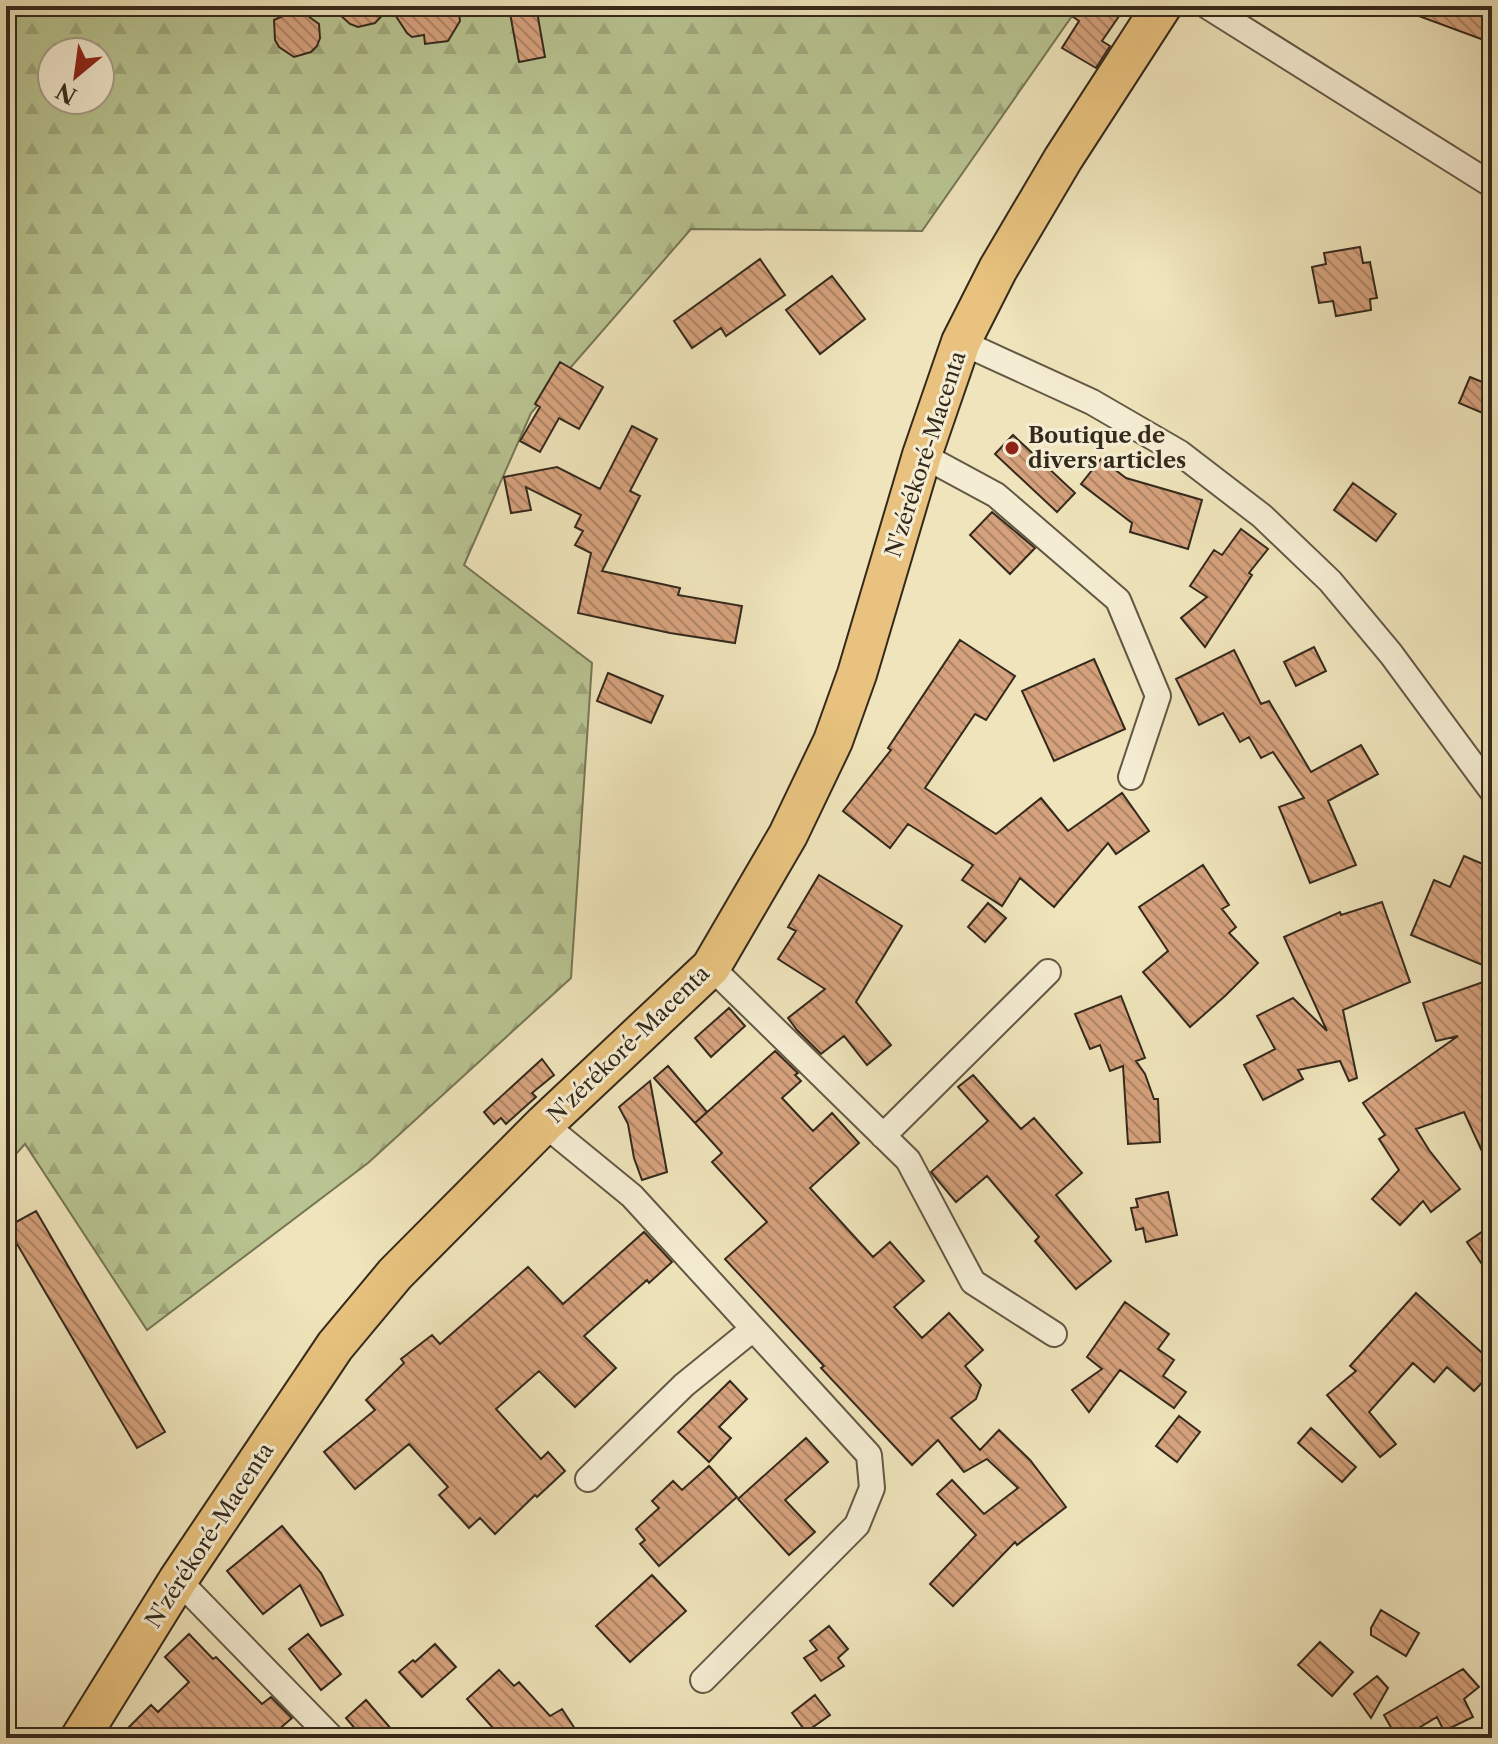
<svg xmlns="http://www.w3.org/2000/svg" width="1498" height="1744" font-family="'Libre Caslon Text',serif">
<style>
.forest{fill:url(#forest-firs);stroke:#767656;stroke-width:2;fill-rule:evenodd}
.building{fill:url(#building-back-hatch);stroke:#34291c;stroke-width:2}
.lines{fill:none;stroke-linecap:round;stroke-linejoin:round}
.minor-casing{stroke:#635844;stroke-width:28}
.trunk-casing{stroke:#34291c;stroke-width:42}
.minor{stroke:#f5edd3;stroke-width:24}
.trunk{stroke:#e8c27e;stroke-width:38}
.poi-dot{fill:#8f2418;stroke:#f5edd3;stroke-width:3}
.labels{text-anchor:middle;stroke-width:6;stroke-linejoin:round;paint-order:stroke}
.poi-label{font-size:22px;font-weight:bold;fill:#34291c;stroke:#f5edd3;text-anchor:start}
.street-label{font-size:22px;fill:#34291c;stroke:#f5edd3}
</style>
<defs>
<pattern id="forest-firs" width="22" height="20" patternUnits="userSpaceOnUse" patternTransform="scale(2)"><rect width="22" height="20" fill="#b8c491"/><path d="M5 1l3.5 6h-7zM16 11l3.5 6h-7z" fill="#9fa87c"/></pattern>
<pattern id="building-back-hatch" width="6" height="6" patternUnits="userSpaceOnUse" patternTransform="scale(2)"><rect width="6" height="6" fill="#d6a27d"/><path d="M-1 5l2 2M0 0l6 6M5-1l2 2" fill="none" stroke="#ae8466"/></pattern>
</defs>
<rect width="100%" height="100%" fill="#efe4bb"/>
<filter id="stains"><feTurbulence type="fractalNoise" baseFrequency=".0025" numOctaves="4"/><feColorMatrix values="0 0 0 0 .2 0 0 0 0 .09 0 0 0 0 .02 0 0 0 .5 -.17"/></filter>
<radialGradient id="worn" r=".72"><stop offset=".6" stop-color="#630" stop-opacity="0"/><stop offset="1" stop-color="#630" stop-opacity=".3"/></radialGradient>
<path class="forest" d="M 6,6 L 1079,6 L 922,231 L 691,229 L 531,413 L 464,565 L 592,663 L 571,978 L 368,1163 L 147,1330 L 25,1144 L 6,1165 ZM 52,52 L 100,52 L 100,100 L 52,100 Z"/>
<path class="building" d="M 330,6 L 458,6 L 460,21 L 448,41 L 425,44 L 424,35 L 412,37 L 407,33 L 390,7 L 375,23 L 358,27 L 350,24 Z
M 522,6 L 536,6 L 545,57 L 519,62 L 509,8 Z
M 1057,6 L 1126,6 L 1102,41 L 1110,46 L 1096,68 L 1062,48 L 1079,21 Z
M 1398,6 L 1492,6 L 1492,43 L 1397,8 Z
M 301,11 L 319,24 L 320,38 L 317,46 L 311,52 L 294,57 L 279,47 L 275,40 L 274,20 L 292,12 Z
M 1360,247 L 1363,263 L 1370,262 L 1377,298 L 1370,299 L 1371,310 L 1336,316 L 1333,301 L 1319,303 L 1312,267 L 1326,264 L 1324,253 Z
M 760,259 L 785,295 L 726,336 L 721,328 L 692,348 L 674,321 Z
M 832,276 L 865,319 L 820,354 L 786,310 Z
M 560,362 L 603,387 L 579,429 L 559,418 L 540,452 L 520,441 L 540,407 L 535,404 Z
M 1470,377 L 1492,386 L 1492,417 L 1459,403 Z
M 632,426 L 657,439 L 630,491 L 640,496 L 602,571 L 680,588 L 678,595 L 742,606 L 735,643 L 670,633 L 578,613 L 591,553 L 575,545 L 583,531 L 575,527 L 581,515 L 526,487 L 531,510 L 511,513 L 504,477 L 557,467 L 600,489 Z
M 1013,435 L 1075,493 L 1057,512 L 995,454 Z
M 1101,459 L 1126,478 L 1202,500 L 1188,549 L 1130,532 L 1132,523 L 1081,484 Z
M 1353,483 L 1396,514 L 1376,541 L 1334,510 Z
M 992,512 L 1035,548 L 1010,574 L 970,535 Z
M 1241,529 L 1268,549 L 1249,573 L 1252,575 L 1205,647 L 1181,618 L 1207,597 L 1190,586 L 1214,550 L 1222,555 Z
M 960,640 L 1015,676 L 986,720 L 975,714 L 925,788 L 996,834 L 1041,798 L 1068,831 L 1122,793 L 1149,831 L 1116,854 L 1108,843 L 1054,907 L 1020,878 L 1002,906 L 962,880 L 973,865 L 908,824 L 890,848 L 843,811 L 891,750 L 888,748 Z
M 1314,647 L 1326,671 L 1296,686 L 1284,662 Z
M 1234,650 L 1261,704 L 1269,701 L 1311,772 L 1361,745 L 1378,774 L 1328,801 L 1356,865 L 1310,883 L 1279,807 L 1304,798 L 1273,752 L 1261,758 L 1249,737 L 1240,742 L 1223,713 L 1199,725 L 1176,679 Z
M 1094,659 L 1125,729 L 1054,761 L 1022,691 Z
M 608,673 L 663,696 L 651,723 L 597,701 Z
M 1464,856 L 1492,868 L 1492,969 L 1411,935 L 1434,880 L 1450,887 Z
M 1203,865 L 1229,905 L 1222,909 L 1236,927 L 1229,933 L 1258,963 L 1225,996 L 1190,1027 L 1143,972 L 1168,951 L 1139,907 Z
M 819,875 L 902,926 L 856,1002 L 891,1045 L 867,1065 L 844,1036 L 821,1054 L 797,1030 L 788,1018 L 825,989 L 778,959 L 796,931 L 788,927 Z
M 1382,902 L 1410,982 L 1343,1010 L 1357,1078 L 1349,1081 L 1340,1061 L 1298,1070 L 1303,1079 L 1263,1100 L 1244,1065 L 1275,1049 L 1257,1016 L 1293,998 L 1327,1031 L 1284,937 L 1340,912 L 1341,915 Z
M 988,903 L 1006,918 L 985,942 L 968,927 Z
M 1492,979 L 1492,1173 L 1464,1112 L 1416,1129 L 1429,1150 L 1460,1189 L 1431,1212 L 1423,1201 L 1400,1225 L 1372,1199 L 1399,1170 L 1379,1139 L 1385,1135 L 1363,1103 L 1458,1036 L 1436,1041 L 1423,1003 Z
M 1121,996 L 1145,1058 L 1136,1061 L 1145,1074 L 1154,1099 L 1158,1099 L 1160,1142 L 1128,1144 L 1123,1066 L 1110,1071 L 1100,1045 L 1090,1049 L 1075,1014 Z
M 729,1008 L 745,1026 L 711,1057 L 695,1038 Z
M 775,1051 L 798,1073 L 795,1075 L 801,1081 L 782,1098 L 813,1131 L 832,1113 L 859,1143 L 810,1188 L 873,1257 L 890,1242 L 924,1281 L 894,1307 L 922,1338 L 949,1313 L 983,1350 L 965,1366 L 981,1385 L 976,1399 L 951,1418 L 980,1450 L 999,1430 L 1030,1460 L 1066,1507 L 1017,1545 L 1015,1542 L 953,1606 L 930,1584 L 976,1535 L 937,1494 L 952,1480 L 984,1514 L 1018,1488 L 987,1459 L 964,1472 L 938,1440 L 912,1465 L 821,1368 L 824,1366 L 725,1259 L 767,1222 L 712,1162 L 722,1153 L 695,1123 Z
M 542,1059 L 554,1075 L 532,1093 L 536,1097 L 506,1124 L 501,1118 L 494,1124 L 484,1112 Z
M 668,1066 L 707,1112 L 695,1123 L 654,1078 Z
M 973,1075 L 1021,1129 L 1034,1118 L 1082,1173 L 1056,1195 L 1111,1261 L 1076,1289 L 1035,1241 L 1039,1237 L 987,1176 L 956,1202 L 931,1172 L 988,1121 L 958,1087 Z
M 650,1081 L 667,1172 L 642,1180 L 634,1158 L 628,1124 L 619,1107 Z
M 1168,1192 L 1177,1235 L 1146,1242 L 1143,1228 L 1136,1230 L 1131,1208 L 1138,1207 L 1136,1199 Z
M 36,1211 L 165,1432 L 137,1448 L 7,1227 Z
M 1492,1225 L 1492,1279 L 1467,1242 Z
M 644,1232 L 672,1262 L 649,1283 L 647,1280 L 584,1336 L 616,1368 L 575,1407 L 539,1371 L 496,1409 L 541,1459 L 548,1452 L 565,1471 L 537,1497 L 535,1495 L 495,1534 L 480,1518 L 469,1528 L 439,1495 L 448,1487 L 409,1444 L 355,1489 L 324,1452 L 375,1410 L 366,1400 L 404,1363 L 401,1359 L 432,1335 L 440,1344 L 528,1267 L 563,1304 Z
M 1416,1293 L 1492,1362 L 1492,1372 L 1474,1391 L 1447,1367 L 1434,1382 L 1413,1363 L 1369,1412 L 1396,1444 L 1380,1457 L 1327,1395 L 1356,1371 L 1350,1366 Z
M 1125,1302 L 1169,1334 L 1158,1349 L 1174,1360 L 1163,1376 L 1186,1392 L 1174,1408 L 1120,1370 L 1089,1412 L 1072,1390 L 1102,1369 L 1087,1357 Z
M 730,1381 L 747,1399 L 719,1427 L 731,1438 L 709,1462 L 678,1432 Z
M 1179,1416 L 1200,1432 L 1177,1462 L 1156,1446 Z
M 1311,1428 L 1356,1467 L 1342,1482 L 1298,1443 Z
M 806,1438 L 828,1462 L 785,1500 L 815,1532 L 789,1555 L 738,1499 Z
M 709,1466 L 737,1497 L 659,1566 L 640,1544 L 645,1540 L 636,1529 L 659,1508 L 652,1501 L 673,1481 L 682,1490 Z
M 282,1526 L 321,1573 L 343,1615 L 321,1626 L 300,1585 L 263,1614 L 227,1571 Z
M 652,1575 L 686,1611 L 630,1662 L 596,1626 Z
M 1381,1610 L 1419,1633 L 1406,1656 L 1371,1635 L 1371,1628 Z
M 829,1626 L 848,1649 L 838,1658 L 844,1666 L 821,1681 L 804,1658 L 817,1650 L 810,1641 Z
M 189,1634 L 213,1659 L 216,1657 L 262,1704 L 271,1697 L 292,1718 L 269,1738 L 118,1738 L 151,1705 L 158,1712 L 189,1682 L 165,1657 Z
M 308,1634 L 341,1674 L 321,1690 L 289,1649 Z
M 1320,1642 L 1353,1672 L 1332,1696 L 1298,1665 Z
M 435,1644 L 456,1667 L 422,1697 L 399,1672 L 413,1660 L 415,1662 Z
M 1463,1669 L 1479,1687 L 1464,1699 L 1473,1717 L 1444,1731 L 1437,1717 L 1402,1738 L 1397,1738 L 1384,1715 Z
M 499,1670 L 514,1686 L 519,1682 L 550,1716 L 562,1709 L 581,1738 L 502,1738 L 467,1699 Z
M 1377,1676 L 1388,1688 L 1371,1718 L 1354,1694 Z
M 815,1695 L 830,1715 L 806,1732 L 792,1713 Z
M 366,1700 L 399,1738 L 363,1738 L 346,1718 Z"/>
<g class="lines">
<g class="minor-casing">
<path id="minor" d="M 1207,6 L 1492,185
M 961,342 L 1092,402 L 1180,453 L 1262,516 L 1330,581 L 1391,654 L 1492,791
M 922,455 L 996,495 L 1118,600 L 1158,696 L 1131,777
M 711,967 L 908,1160 L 973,1282 L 1054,1334
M 544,1124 L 632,1196 L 869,1455 L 872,1488 L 857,1525 L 703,1680
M 883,1136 L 1048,972
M 588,1479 L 684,1385 L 753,1329
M 178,1580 L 332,1738"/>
</g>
<g class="trunk-casing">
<path id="trunk" d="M 80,1738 L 178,1580 L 335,1346 L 395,1274 L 544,1124 L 711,967 L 788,835 L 833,741 L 857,674 L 922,455 L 961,342 L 998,269 L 1063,159 L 1162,6"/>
</g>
<use href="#minor" class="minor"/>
<use href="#trunk" class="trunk"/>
</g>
<circle class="poi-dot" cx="1012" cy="448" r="8"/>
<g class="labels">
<g class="poi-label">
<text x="1028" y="443">Boutique de<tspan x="1028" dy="25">divers articles</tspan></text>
</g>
<g class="street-label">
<text transform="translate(925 454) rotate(-72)" y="8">N'zérékoré-Macenta</text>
<text transform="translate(628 1044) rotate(-44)" y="8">N'zérékoré-Macenta</text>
<text transform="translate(209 1535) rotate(-57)" y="8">N'zérékoré-Macenta</text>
</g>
</g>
<rect width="1498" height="1744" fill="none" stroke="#efe4bb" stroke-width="32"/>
<rect x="8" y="8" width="1482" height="1728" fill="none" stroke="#34291c" stroke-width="4"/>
<rect x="16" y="16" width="1466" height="1712" fill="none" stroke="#34291c" stroke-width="2"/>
<g transform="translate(76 76) rotate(209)"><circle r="38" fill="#f5edd3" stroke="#a89f8a" stroke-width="2"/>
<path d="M0-6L14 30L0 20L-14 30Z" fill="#8f2418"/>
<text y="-12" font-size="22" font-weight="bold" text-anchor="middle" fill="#34291c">N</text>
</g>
<rect width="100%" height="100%" filter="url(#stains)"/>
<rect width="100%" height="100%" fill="url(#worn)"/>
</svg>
